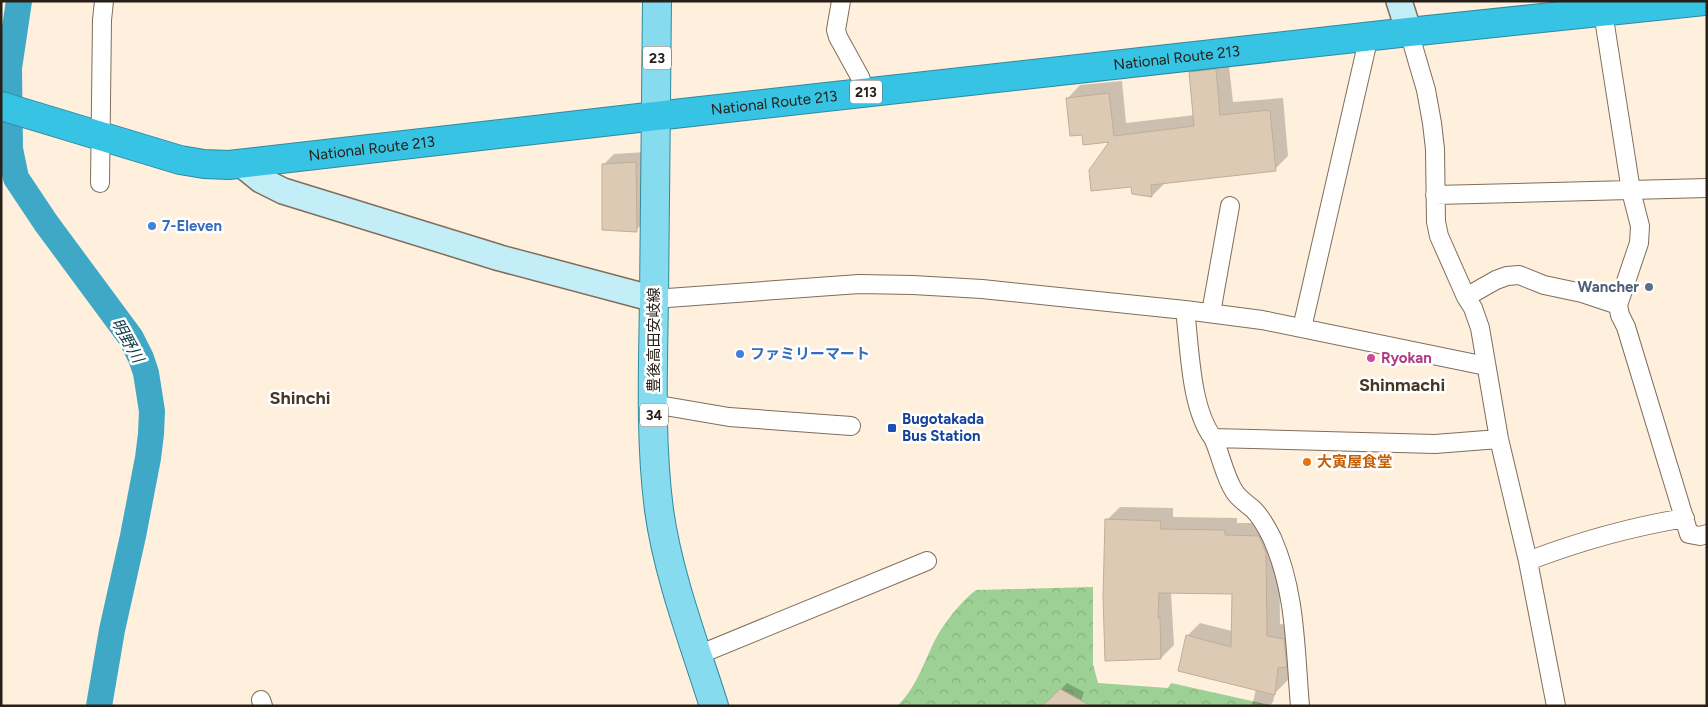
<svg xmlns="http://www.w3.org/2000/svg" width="1708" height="707" font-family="Figtree,'Noto Sans JP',sans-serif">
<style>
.park{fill:url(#park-crowns)}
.shadow{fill:#0003}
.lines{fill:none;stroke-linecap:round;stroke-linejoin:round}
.river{stroke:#3ea8c6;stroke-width:26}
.building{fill:#ddcab4;stroke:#c0ae98}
.street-casing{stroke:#7f6e5a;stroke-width:20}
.secondary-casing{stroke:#7f6e5a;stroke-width:28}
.primary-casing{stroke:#318a9d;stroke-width:30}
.highway-casing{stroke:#318a9d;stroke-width:30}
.street{stroke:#fff;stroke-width:18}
.secondary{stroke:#c3edf7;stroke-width:25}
.primary{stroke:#86dbef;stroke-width:28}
.highway{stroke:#36c3e4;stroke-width:28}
.shop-dot{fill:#3f7fe0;stroke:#fff;stroke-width:2}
.service-dot{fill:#5c6f8a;stroke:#fff;stroke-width:2}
.hotel-dot{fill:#d1479c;stroke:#fff;stroke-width:2}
.transit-dot{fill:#1a4fb4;stroke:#fff;stroke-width:2}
.food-dot{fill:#e8710a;stroke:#fff;stroke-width:2}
.labels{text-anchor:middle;stroke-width:5;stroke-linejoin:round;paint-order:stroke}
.shield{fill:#fff;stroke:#68635d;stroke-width:1}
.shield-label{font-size:14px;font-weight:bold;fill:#272018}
.street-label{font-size:15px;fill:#272018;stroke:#fff}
.shop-label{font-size:15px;font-weight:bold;fill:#366cbe;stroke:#fff;text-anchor:start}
.service-label{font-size:15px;font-weight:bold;fill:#4e5e75;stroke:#fff;text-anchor:end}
.hotel-label{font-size:15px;font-weight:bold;fill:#b23c85;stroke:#fff;text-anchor:start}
.transit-label{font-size:15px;font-weight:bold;fill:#164399;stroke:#fff;text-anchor:start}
.food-label{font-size:15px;font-weight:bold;fill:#c56008;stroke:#fff;text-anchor:start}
.water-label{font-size:16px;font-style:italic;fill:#083946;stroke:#fff}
.quarter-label{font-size:18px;font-weight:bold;fill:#463725;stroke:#fff}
</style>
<defs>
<pattern id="park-crowns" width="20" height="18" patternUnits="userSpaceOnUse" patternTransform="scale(1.25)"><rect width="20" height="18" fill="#9cd094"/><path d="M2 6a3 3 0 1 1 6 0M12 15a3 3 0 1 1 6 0" fill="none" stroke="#86b27f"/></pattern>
</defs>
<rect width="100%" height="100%" fill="#ffefdd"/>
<path class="park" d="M 1093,587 L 1093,664 L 1098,683 L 1168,688 L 1171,683 L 1274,706 L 897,706 C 919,686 925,656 940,631 C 950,616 962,601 976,590 Z"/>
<path class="shadow" d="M 1228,57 L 1233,102 L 1283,98 L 1288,156 L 1275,169 L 1165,183 L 1152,196 L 1132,186 L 1112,140 L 1083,133 L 1067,99 L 1080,85 L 1122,81 L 1126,123 L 1195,115 L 1191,73 L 1204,60 Z
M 646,152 L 646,220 L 636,230 L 604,164 L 614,154 Z
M 1120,507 L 1173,508 L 1173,517 L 1237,518 L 1237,523 L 1272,523 L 1279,539 L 1280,624 L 1297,626 L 1288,680 L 1275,693 L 1273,702 L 1269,706 L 1252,706 L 1256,689 L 1187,636 L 1200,623 L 1232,631 L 1233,593 L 1171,592 L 1174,645 L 1161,658 L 1107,520 Z
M 1067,683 L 1084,692 L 1080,704 L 1045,706 Z"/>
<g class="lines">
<path class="river" d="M 19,1 L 9,68 L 10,149 L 16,178 L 46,223 L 131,338 L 141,358 L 146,373 L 152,411 L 151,434 L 148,458 L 133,536 L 112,630 L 99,706"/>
</g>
<path class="building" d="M 1216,69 L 1220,115 L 1270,110 L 1276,171 L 1151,185 L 1152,197 L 1132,194 L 1131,187 L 1091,191 L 1089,170 L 1109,142 L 1083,145 L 1082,135 L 1070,136 L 1066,98 L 1109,93 L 1114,136 L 1194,126 L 1189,72 Z
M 636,162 L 637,232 L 602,230 L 602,164 Z
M 1105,519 L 1161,521 L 1160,529 L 1225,530 L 1225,535 L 1259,536 L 1266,553 L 1267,636 L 1284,639 L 1287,667 L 1278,668 L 1275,695 L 1178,671 L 1186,635 L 1231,647 L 1232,594 L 1159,593 L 1158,618 L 1160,618 L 1161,659 L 1105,661 L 1103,597 Z
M 1060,689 L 1091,706 L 1043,706 Z"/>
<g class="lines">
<g class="street-casing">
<path id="street" d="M 841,1 L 836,30 L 838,37 L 860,77 L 865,92
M 1603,1 L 1603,12 L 1631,191 L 1640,226 L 1639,243 L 1618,305 L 1620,315 L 1626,327 L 1689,534 L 1700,536 L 1707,534
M 1409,32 L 1426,90 L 1432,123 L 1435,149 L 1436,222 L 1439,236 L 1466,297 L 1473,308 L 1480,328 L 1499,439 L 1528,561 L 1556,706
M 100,183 L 102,20 L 104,1
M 1435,195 L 1707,188
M 1466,297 L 1496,280 L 1507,276 L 1519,275 L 1544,285 L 1582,293 L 1618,305
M 654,299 L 859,284 L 913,285 L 982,289 L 1185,310 L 1262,320 L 1486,366
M 1185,310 C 1190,348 1190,407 1213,438 L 1435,444 L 1499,439
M 1211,313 L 1230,206
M 1302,328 L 1369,36
M 653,404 L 729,417 L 851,426
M 1213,438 C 1221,455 1224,475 1234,491 C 1239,499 1246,503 1253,509 C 1261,517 1267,528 1272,538 C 1296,592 1295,648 1300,706
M 1528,561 C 1580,541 1630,527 1685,518
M 698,655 L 927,561
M 261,700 L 263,706"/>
</g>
<g class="secondary-casing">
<path id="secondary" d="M 1399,1 L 1409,32
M 240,163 L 261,180 L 283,191 L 500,258 L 654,299"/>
</g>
<g class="primary-casing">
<path id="primary" d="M 657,1 C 656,101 655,200 654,299 C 653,369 650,440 659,510 C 668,575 694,643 714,706"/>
</g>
<g class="highway-casing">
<g id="highway">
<path id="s1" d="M 1,106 L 180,160 L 204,164 L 229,165 L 656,116 L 1409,32 L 1704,1"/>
</g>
</g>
<use href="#street" class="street"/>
<use href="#secondary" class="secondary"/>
<use href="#primary" class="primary"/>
<use href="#highway" class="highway"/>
</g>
<g class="shop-dot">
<circle cx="152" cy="226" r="5"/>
<circle cx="740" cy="354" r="5"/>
</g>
<circle class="service-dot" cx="1649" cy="287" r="5"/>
<circle class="hotel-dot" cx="1371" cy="358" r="5"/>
<rect class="transit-dot" x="887" y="423" width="10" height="10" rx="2.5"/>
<circle class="food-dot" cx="1307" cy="462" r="5"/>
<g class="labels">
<g class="shield">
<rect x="643" y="46.5" width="28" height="23" rx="4"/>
<rect x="850" y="80.5" width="32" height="23" rx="4"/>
<rect x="640" y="403.5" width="28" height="23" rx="4"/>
</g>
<g class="shield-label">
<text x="657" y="63">23</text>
<text x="866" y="97">213</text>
<text x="654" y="420">34</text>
</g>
<g class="street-label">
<text dy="5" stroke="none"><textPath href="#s1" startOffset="1190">National Route 213</textPath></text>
<text dy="5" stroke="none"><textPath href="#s1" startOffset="785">National Route 213</textPath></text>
<text dy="5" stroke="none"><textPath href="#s1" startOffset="380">National Route 213</textPath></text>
<text transform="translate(654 340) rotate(-90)" y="5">豊後高田安岐線</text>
</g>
<g class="shop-label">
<text x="162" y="231">7-Eleven</text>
<text x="750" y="359">ファミリーマート</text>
</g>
<g class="service-label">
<text x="1639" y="292">Wancher</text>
</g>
<g class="hotel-label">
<text x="1381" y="363">Ryokan</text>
</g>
<g class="transit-label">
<text x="902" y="424">Bugotakada<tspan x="902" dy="17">Bus Station</tspan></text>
</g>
<g class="food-label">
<text x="1317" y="467">大寅屋食堂</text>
</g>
<g class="water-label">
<text transform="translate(128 340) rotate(61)" y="6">明野川</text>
</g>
<g class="quarter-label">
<text x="1402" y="391">Shinmachi</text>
<text x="300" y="404">Shinchi</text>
</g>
</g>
<rect width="1708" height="707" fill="none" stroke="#272018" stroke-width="5"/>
</svg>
